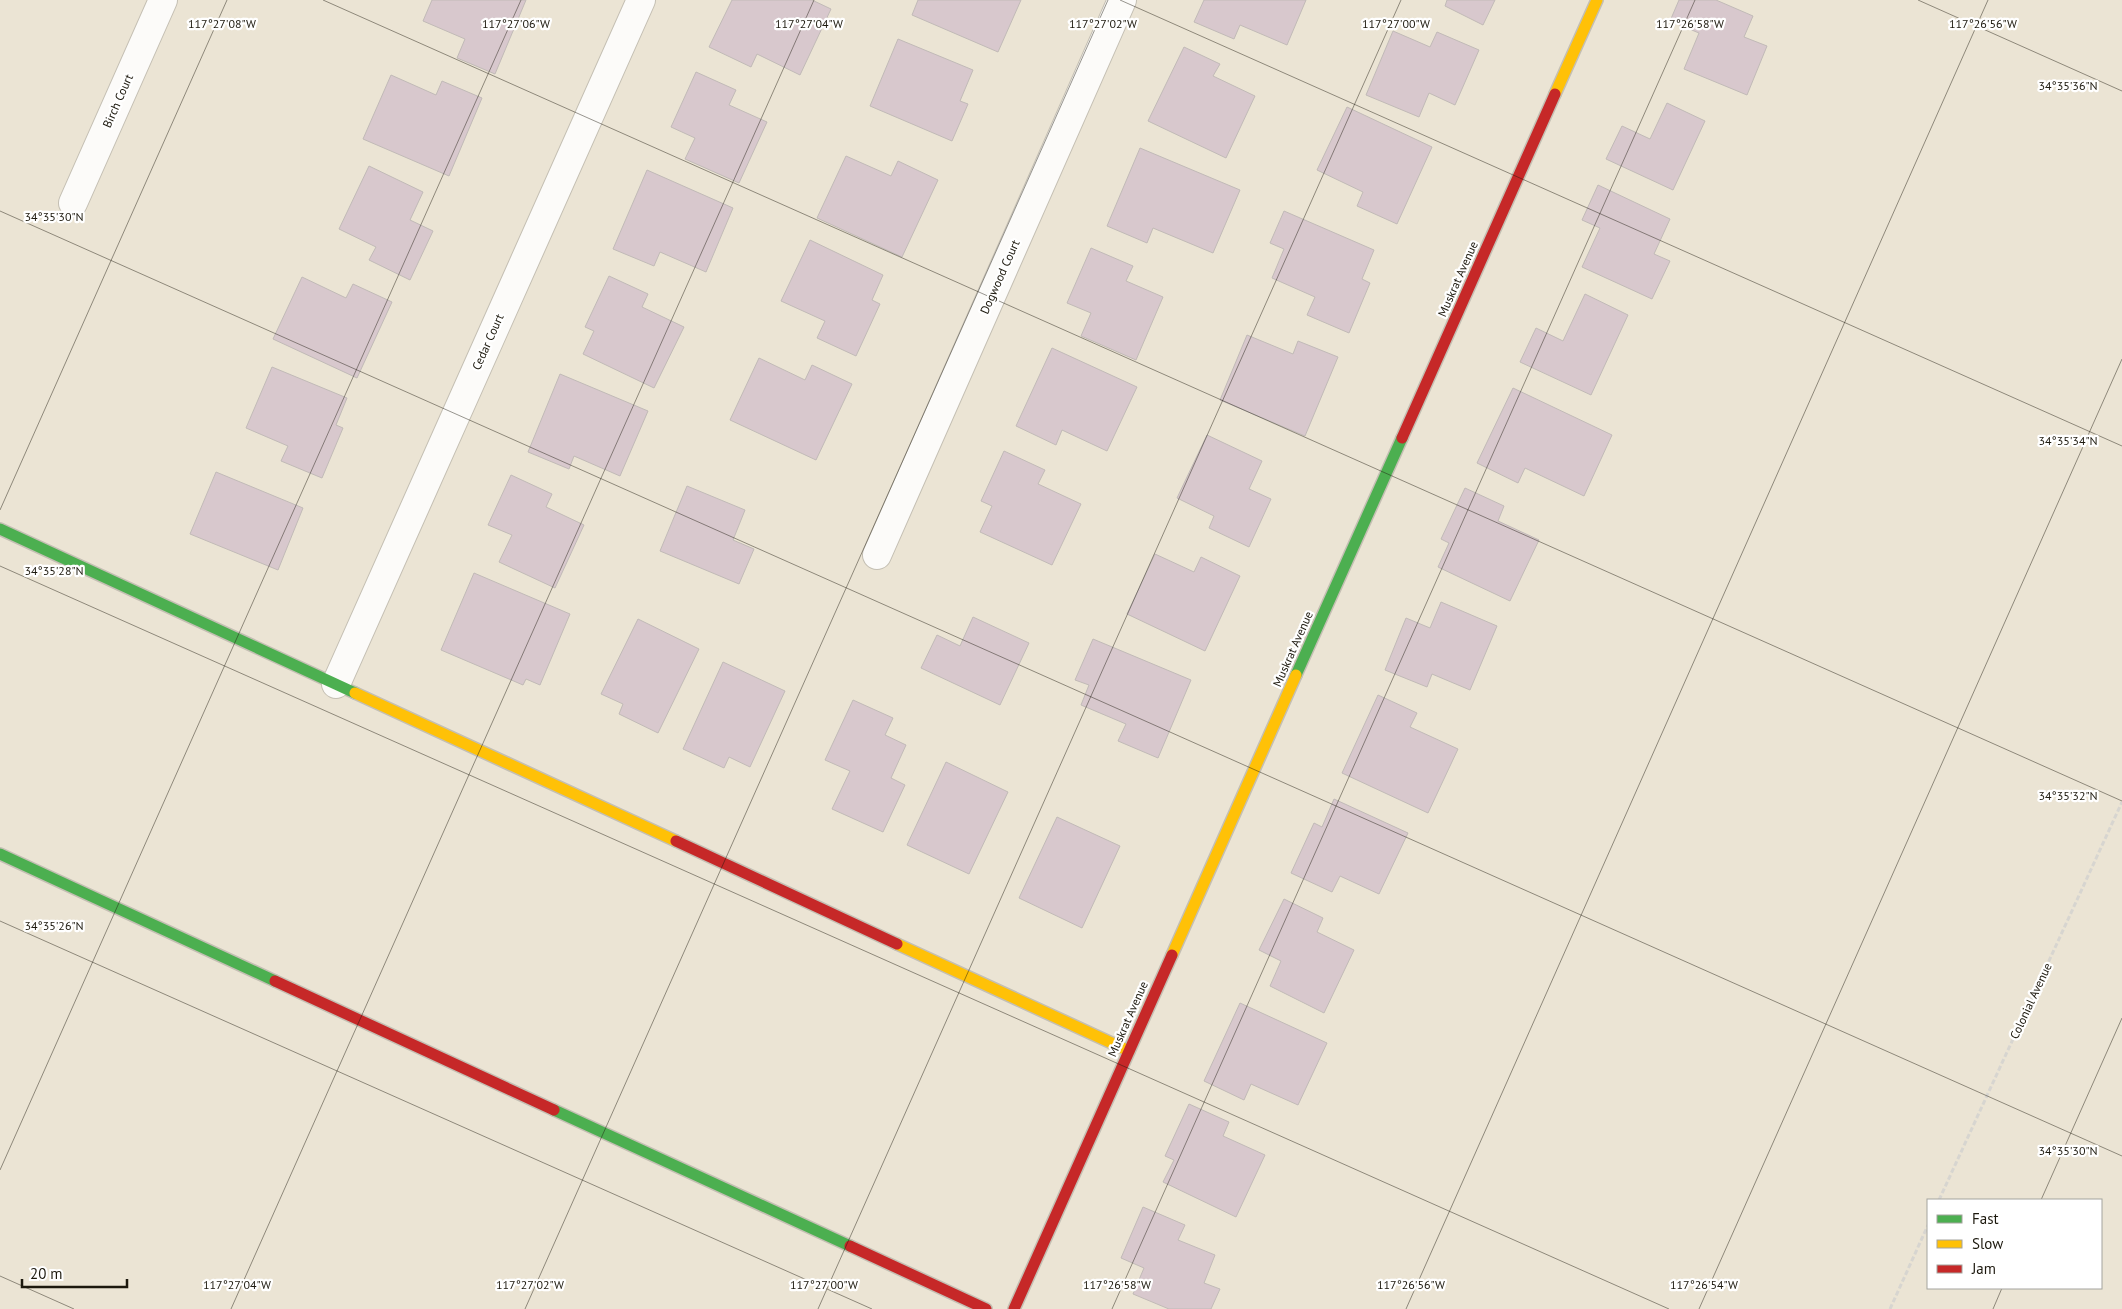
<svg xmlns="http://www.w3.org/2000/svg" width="2122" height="1309" font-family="'PT Sans',sans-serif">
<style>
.building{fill:#d8c8cd;stroke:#c1bab7}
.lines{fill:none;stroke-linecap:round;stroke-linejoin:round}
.street-casing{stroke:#c4bfb3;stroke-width:30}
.fast-casing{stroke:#c4bfb3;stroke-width:14}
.slow-casing{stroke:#c4bfb3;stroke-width:14}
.jam-casing{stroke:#c4bfb3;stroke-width:14}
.path{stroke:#d7d5d0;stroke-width:3;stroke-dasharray:5 2.5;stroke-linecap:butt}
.street{stroke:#fcfbf9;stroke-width:28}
.fast{stroke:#4caf50;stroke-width:11}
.slow{stroke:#ffc107;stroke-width:11}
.jam{stroke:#c62828;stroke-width:11}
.ticks{fill:none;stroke:#1c180d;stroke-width:1;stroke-opacity:0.45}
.labels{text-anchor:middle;stroke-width:4.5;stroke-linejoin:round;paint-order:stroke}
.street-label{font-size:12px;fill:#1c180d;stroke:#fff}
.ticks-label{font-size:12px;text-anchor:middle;fill:#1c180d;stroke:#fff;stroke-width:4.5;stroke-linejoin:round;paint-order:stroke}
</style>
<rect width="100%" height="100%" fill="#ebe4d4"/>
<path class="building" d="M 432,0 L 526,0 L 495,74 L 457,58 L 465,39 L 423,21 Z
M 732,0 L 812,0 L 831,9 L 800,75 L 757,54 L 751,67 L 709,47 Z
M 918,0 L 1021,0 L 998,52 L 912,15 Z
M 1204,0 L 1306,0 L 1287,45 L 1240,25 L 1234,39 L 1194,22 Z
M 1447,0 L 1495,0 L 1483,25 L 1445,6 Z
M 1679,0 L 1716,0 L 1753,16 L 1744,37 L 1767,46 L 1747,95 L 1684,69 L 1699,33 L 1670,21 Z
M 1393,31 L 1430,47 L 1437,32 L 1479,50 L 1455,105 L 1429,93 L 1419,117 L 1366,95 Z
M 898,39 L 973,70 L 960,101 L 968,104 L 952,141 L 870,106 Z
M 1184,47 L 1220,64 L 1213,76 L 1255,96 L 1226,158 L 1148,121 Z
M 696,72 L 736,90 L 729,105 L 767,122 L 739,183 L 685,159 L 695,138 L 671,127 Z
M 391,75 L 436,95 L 442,81 L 482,98 L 449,176 L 363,139 Z
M 1667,103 L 1705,121 L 1673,190 L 1606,159 L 1622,126 L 1650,139 Z
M 1347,107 L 1432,147 L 1397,224 L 1357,206 L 1363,192 L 1317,170 Z
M 1140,148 L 1240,190 L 1213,253 L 1153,228 L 1147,243 L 1107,226 Z
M 846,156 L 891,176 L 898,161 L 938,180 L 902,257 L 817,218 Z
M 369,166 L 423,192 L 410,220 L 433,231 L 410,280 L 369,260 L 376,247 L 339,229 Z
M 647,170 L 733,208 L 706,272 L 660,252 L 654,266 L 613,249 Z
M 1598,185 L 1670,219 L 1654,254 L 1670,261 L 1652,299 L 1582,267 L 1600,228 L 1582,220 Z
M 1284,211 L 1374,250 L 1362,279 L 1370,283 L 1349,333 L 1307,315 L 1315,297 L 1272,278 L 1284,249 L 1270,243 Z
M 810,240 L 883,275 L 872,300 L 880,304 L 856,356 L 817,338 L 825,321 L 781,301 Z
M 1091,248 L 1133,266 L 1126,281 L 1163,297 L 1136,360 L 1081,336 L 1091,313 L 1067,303 Z
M 609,276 L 648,294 L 642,307 L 684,327 L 654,388 L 583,354 L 594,331 L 585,327 Z
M 302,277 L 346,298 L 353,284 L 392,302 L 357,378 L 273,339 Z
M 1585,294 L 1628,315 L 1591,395 L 1520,362 L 1536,328 L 1563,341 Z
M 1247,335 L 1293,354 L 1298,341 L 1338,357 L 1305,436 L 1220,400 Z
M 1052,348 L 1137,387 L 1107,451 L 1062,430 L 1056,445 L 1016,426 Z
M 759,358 L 805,380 L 812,365 L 852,384 L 816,460 L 730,420 Z
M 272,367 L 347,398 L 336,425 L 343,428 L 322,478 L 281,461 L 288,446 L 246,428 Z
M 560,374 L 648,411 L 620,476 L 574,456 L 569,469 L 528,452 Z
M 1513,388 L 1612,435 L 1584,496 L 1525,468 L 1518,483 L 1477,463 Z
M 1207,435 L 1262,461 L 1249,489 L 1271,499 L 1249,547 L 1209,528 L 1214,516 L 1177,498 Z
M 1004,451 L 1045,470 L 1038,484 L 1081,504 L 1052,565 L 980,532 L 992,506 L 981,501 Z
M 216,472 L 303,508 L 278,570 L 190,534 Z
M 511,475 L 552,494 L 546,507 L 584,525 L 555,588 L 499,562 L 512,535 L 488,525 Z
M 687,486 L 745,510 L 733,540 L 754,549 L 739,584 L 660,551 Z
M 1465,488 L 1504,506 L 1498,521 L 1539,540 L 1510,601 L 1438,567 L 1449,543 L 1441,539 Z
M 1155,554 L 1194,572 L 1201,557 L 1240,576 L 1205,651 L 1127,614 Z
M 474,573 L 570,614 L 540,685 L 526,679 L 523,685 L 441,650 Z
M 1441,602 L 1497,626 L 1470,690 L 1432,674 L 1427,687 L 1385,670 L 1406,618 L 1430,628 Z
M 973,617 L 1029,643 L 1000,705 L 921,668 L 937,635 L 960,646 Z
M 638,619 L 699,649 L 658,733 L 619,714 L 623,704 L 601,694 Z
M 1093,639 L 1191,680 L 1158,758 L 1118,741 L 1126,724 L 1081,705 L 1089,685 L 1075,680 Z
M 723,662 L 785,691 L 750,767 L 729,757 L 724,768 L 683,749 Z
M 1378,695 L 1417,713 L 1410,727 L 1458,749 L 1428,813 L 1342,773 Z
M 853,700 L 893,718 L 885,735 L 906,745 L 891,778 L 905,785 L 883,832 L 832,809 L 850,771 L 825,760 Z
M 946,762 L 1008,792 L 969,874 L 907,845 Z
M 1334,799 L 1408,833 L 1379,894 L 1340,876 L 1332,892 L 1291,873 L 1314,823 L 1322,827 Z
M 1057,817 L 1120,846 L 1082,928 L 1019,898 Z
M 1284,899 L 1323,918 L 1317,932 L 1354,950 L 1324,1013 L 1270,986 L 1281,961 L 1259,950 Z
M 1240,1003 L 1327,1043 L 1298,1105 L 1251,1084 L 1244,1100 L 1204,1081 Z
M 1189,1104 L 1229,1122 L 1223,1136 L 1265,1155 L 1236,1217 L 1163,1182 L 1174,1160 L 1165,1156 Z
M 1143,1207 L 1185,1225 L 1178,1240 L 1215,1255 L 1204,1283 L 1220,1289 L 1211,1309 L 1169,1309 L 1133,1294 L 1144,1268 L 1121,1258 Z"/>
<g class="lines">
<g class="street-casing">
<path id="street" d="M 73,203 L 163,0
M 877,555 L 1122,0
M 336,684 L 641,0"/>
</g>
<g class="fast-casing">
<path id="fast" d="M 0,529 L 355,693
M 1296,675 L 1402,438
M 0,854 L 275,981
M 554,1110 L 850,1246"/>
</g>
<g class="slow-casing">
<path id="slow" d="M 1555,94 L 1597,0
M 355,693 L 676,841
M 897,944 L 1129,1051
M 1172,955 L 1296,675"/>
</g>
<g class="jam-casing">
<path id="jam" d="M 1402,438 L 1555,94
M 676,841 L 897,944
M 275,981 L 554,1110
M 850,1246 L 986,1309
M 1014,1309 L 1172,955"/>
</g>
<path class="path" d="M 1939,1200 L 2122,802
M 1890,1309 L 1928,1225"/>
<use href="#street" class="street"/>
<use href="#fast" class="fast"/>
<use href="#slow" class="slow"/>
<use href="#jam" class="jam"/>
</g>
<path class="ticks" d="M 323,0 L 2122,801M 1120,0 L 2122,446M 1918,0 L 2122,91M 0,211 L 2122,1156M 0,510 L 227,0M 0,566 L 1669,1309M 0,921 L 872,1309M 0,1170 L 521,0M 2041,1200 L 2122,1018M 0,1276 L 74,1309M 231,1309 L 814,0M 525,1309 L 1108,0M 818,1309 L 1401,0M 1112,1309 L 1695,0M 1406,1309 L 1988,0M 1699,1309 L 2122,359M 1993,1309 L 2002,1288"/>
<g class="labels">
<g class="street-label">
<text transform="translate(118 101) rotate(-66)" y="4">Birch Court</text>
<text transform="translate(1000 277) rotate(-66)" y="4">Dogwood Court</text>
<text transform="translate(1458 279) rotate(-66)" y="4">Muskrat Avenue</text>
<text transform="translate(488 342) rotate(-66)" y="4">Cedar Court</text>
<text transform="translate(1293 649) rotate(-66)" y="4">Muskrat Avenue</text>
<text transform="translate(2031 1001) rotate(-65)" y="4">Colonial Avenue</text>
<text transform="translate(1128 1019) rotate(-66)" y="4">Muskrat Avenue</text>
</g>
</g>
<g class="ticks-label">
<text x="222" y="28">117°27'08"W</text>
<text x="516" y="28">117°27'06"W</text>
<text x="809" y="28">117°27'04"W</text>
<text x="1103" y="28">117°27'02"W</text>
<text x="1396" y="28">117°27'00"W</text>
<text x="1690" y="28">117°26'58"W</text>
<text x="1983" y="28">117°26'56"W</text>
<text x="2068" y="90">34°35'36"N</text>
<text x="54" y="221">34°35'30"N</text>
<text x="2068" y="445">34°35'34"N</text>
<text x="54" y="575">34°35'28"N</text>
<text x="2068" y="800">34°35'32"N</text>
<text x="54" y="930">34°35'26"N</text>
<text x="2068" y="1155">34°35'30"N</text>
<text x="237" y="1289">117°27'04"W</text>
<text x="530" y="1289">117°27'02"W</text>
<text x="824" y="1289">117°27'00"W</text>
<text x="1117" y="1289">117°26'58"W</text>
<text x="1411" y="1289">117°26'56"W</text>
<text x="1704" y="1289">117°26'54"W</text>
</g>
<rect x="1927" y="1199" width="175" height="90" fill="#ffffff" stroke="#a4a39e"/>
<rect x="1937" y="1215" width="25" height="8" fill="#4caf50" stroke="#a4a39e"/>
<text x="1972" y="1224" font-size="15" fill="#1c180d">Fast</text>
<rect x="1937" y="1240" width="25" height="8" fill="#ffc107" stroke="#a4a39e"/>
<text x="1972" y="1249" font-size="15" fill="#1c180d">Slow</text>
<rect x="1937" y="1265" width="25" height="8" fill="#c62828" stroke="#a4a39e"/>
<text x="1972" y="1274" font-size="15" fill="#1c180d">Jam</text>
<path d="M22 1279v8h105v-8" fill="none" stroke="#1c180d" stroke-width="2.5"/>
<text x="30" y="1279" font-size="15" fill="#1c180d" stroke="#ffffff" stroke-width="4" paint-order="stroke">20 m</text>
</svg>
